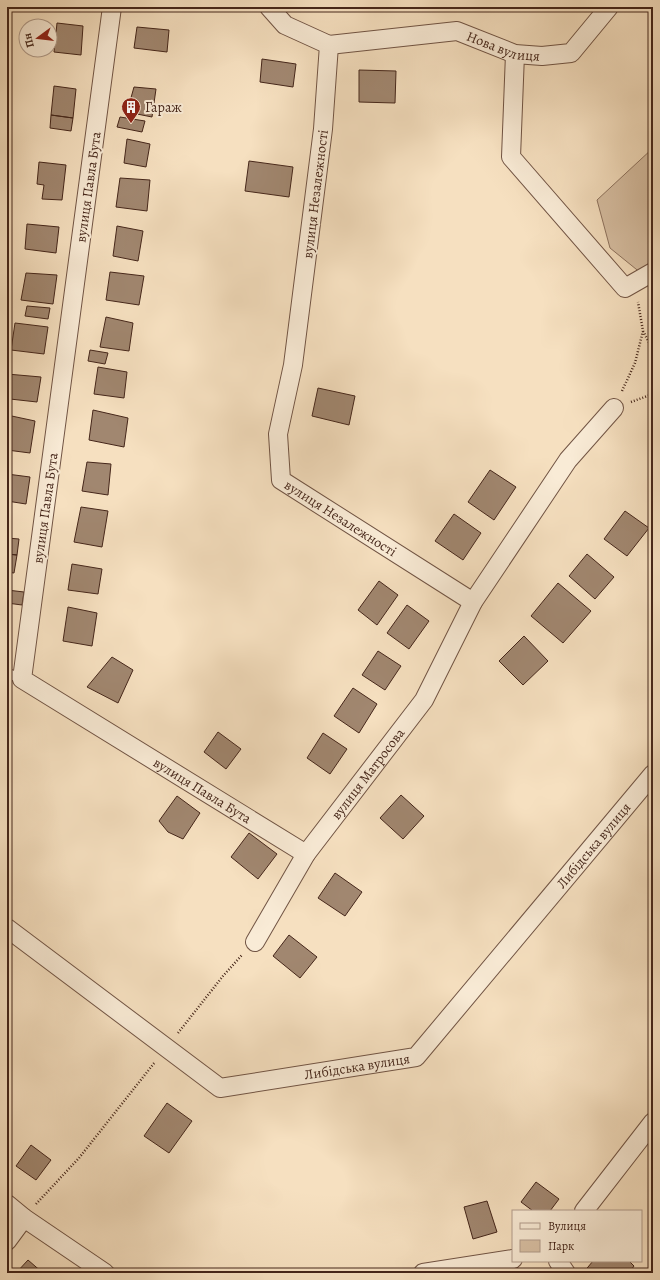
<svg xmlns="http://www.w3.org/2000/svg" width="660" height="1280" font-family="Alegreya,serif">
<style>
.green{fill:#d8c0a4;stroke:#8e735f}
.building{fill:#a18770;stroke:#45261a}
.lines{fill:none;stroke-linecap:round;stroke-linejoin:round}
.lane-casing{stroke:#715444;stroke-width:11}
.street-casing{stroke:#715444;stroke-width:20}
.path{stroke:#45261a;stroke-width:2.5;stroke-dasharray:1 2;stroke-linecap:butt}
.lane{stroke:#f9ebd6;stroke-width:9}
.street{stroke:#f9ebd6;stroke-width:18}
.labels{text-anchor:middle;stroke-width:4;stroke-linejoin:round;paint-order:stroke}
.street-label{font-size:14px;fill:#45261a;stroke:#f9ebd6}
.poi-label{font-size:14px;fill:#45261a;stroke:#f9ebd6;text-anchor:start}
</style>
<rect width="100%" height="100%" fill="#f6e0c0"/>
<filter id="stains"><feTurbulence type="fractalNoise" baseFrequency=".005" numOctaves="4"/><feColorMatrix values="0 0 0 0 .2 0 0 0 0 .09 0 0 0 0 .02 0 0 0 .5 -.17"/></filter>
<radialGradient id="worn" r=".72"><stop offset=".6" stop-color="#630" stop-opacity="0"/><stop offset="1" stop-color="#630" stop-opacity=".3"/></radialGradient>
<path class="green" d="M 653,148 L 653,282 L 652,282 L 610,248 L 597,200 Z"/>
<path class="building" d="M 57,23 L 83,26 L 81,55 L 54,52 Z
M 137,27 L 169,30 L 167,52 L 134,48 Z
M 262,59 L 296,64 L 293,87 L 260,82 Z
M 359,70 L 396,71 L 395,103 L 359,102 Z
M 54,86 L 76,89 L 73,118 L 51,115 Z
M 134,87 L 156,89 L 152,117 L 127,112 Z
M 51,115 L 73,118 L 71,131 L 50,128 Z
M 120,117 L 145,121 L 142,132 L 117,127 Z
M 127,139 L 150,144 L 146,167 L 124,163 Z
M 249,161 L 293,167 L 289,197 L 245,191 Z
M 39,162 L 66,165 L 62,200 L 42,199 L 44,185 L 37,184 Z
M 120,178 L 150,180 L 147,211 L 116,207 Z
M 27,224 L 59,227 L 56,253 L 25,249 Z
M 117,226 L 143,231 L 138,261 L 113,256 Z
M 110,272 L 144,276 L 139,305 L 106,300 Z
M 26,273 L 57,275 L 53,304 L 21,300 Z
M 27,306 L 50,308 L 48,319 L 25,316 Z
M 106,317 L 133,323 L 129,351 L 100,347 Z
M 15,323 L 48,327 L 44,354 L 11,350 Z
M 90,350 L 108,353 L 105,364 L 88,361 Z
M 98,367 L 127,372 L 124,398 L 94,394 Z
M 7,374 L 41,377 L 37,402 L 10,399 L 11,390 L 7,390 Z
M 318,388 L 355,396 L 349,425 L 312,416 Z
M 93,410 L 128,418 L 124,447 L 89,440 Z
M 7,415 L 35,421 L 30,453 L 7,450 Z
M 87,462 L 111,464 L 108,495 L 82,491 Z
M 490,470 L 516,487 L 494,520 L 468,502 Z
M 7,474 L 30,477 L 26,504 L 7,501 Z
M 81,507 L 108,511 L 102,547 L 74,542 Z
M 625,511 L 649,528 L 627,556 L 604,539 Z
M 454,514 L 481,533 L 463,560 L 435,541 Z
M 7,538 L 19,539 L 17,555 L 7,554 Z
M 7,554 L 17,555 L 14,573 L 7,572 Z
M 587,554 L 614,577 L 595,599 L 569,576 Z
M 72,564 L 102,569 L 98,594 L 68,590 Z
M 379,581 L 398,595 L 377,625 L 358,610 Z
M 558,583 L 591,611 L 563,643 L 531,616 Z
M 7,590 L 24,592 L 22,605 L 7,603 Z
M 407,605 L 429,621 L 409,649 L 387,633 Z
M 68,607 L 97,613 L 92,646 L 63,641 Z
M 524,636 L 548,661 L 523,685 L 499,661 Z
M 378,651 L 401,666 L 385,690 L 362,675 Z
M 112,657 L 133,670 L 118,703 L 87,687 Z
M 353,688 L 377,704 L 359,733 L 334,716 Z
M 218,732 L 241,749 L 226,769 L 204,752 Z
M 323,733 L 347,749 L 330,774 L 307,758 Z
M 401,795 L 424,816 L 403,839 L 380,818 Z
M 177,796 L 200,813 L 183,839 L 168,832 L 159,821 Z
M 249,833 L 277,854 L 258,879 L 231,857 Z
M 335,873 L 362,892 L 345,916 L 318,898 Z
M 289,935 L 317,957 L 300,978 L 273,956 Z
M 167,1103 L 192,1121 L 169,1153 L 144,1136 Z
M 31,1145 L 51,1160 L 36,1180 L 16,1166 Z
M 536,1182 L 559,1199 L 550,1211 L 533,1211 L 521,1202 Z
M 487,1201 L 497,1232 L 473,1239 L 464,1207 Z
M 28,1260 L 43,1273 L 16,1273 Z
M 593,1261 L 629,1261 L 634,1266 L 629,1273 L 583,1273 Z"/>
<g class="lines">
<g class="lane-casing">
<path id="lane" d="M 7,673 L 22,679"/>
</g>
<g class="street-casing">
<g id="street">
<path id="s1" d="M 112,7 L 22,679 L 306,854"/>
<path id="s2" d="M 269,7 L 285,25 L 329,45 L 323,129 L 293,365 L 278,434 L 281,480 L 473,602"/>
<path id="s3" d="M 329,45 L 457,31 L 515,54 L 542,56 L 571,53 L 609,7"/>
<path d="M 515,54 L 511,157 L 625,288 L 653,272"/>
<path id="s4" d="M 7,928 L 220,1088 L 416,1057 L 653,774"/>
<path id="s5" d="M 255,942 L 306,854 L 424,700 L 473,602 L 568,460 L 614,408"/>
<path d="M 7,1204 L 24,1218 L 105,1273"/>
<path d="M 584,1211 L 653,1122"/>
<path d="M 7,1241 L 24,1218"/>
<path d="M 558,1261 L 566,1273"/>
<path d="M 423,1273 L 513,1259"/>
</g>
</g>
<path class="path" d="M 643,331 L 653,350
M 622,391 L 635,363 L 643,331 L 638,302
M 631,402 L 653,394
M 178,1033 L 223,976 L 242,955
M 36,1204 L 79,1158 L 155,1062"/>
<use href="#lane" class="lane"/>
<use href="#street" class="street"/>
</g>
<defs>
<g id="building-pin" transform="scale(1)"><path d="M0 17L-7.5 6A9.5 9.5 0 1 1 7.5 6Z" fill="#8f2418" stroke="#f9ebd6"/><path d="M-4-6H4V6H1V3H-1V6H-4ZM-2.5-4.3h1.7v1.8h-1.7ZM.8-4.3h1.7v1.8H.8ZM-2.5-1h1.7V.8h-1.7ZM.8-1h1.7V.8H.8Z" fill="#fff"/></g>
</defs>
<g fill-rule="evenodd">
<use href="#building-pin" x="131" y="107"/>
</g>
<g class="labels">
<g class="street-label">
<text dy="5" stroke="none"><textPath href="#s3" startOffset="178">Нова вулиця</textPath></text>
<text transform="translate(88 187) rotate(-82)" y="5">вулиця Павла Бута</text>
<text transform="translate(315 194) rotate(-83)" y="5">вулиця Незалежності</text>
<text transform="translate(45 508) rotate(-82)" y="5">вулиця Павла Бута</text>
<text dy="5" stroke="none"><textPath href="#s2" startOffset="582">вулиця Незалежності</textPath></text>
<text dy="5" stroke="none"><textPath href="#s5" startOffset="203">вулиця Матросова</textPath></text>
<text dy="5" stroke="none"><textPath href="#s1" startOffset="890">вулиця Павла Бута</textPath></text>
<text dy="5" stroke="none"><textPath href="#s4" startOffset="741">Либідська вулиця</textPath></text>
<text dy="5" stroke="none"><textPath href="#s4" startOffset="405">Либідська вулиця</textPath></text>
</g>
<g class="poi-label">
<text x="145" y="112">Гараж</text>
</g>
</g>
<rect width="660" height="1280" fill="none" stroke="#f6e0c0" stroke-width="24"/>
<rect x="8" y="8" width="644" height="1264" fill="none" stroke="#45261a" stroke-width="2"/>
<rect x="12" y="12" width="636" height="1256" fill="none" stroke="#45261a"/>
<rect x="512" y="1210" width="130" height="52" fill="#f9ebd6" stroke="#b19c8b"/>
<rect x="520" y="1223" width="20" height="6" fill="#f9ebd6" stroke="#b19c8b"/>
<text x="548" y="1230" font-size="12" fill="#45261a">Вулиця</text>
<rect x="520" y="1240" width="20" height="12" fill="#d8c0a4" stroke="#b19c8b"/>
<text x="548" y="1250" font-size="12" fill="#45261a">Парк</text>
<g transform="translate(38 38) rotate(255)"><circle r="19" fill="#f9ebd6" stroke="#b19c8b"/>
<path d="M0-3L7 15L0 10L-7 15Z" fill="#8f2418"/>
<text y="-6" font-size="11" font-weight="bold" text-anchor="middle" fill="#45261a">Пн</text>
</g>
<rect width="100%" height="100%" filter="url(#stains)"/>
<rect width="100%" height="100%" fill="url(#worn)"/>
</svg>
